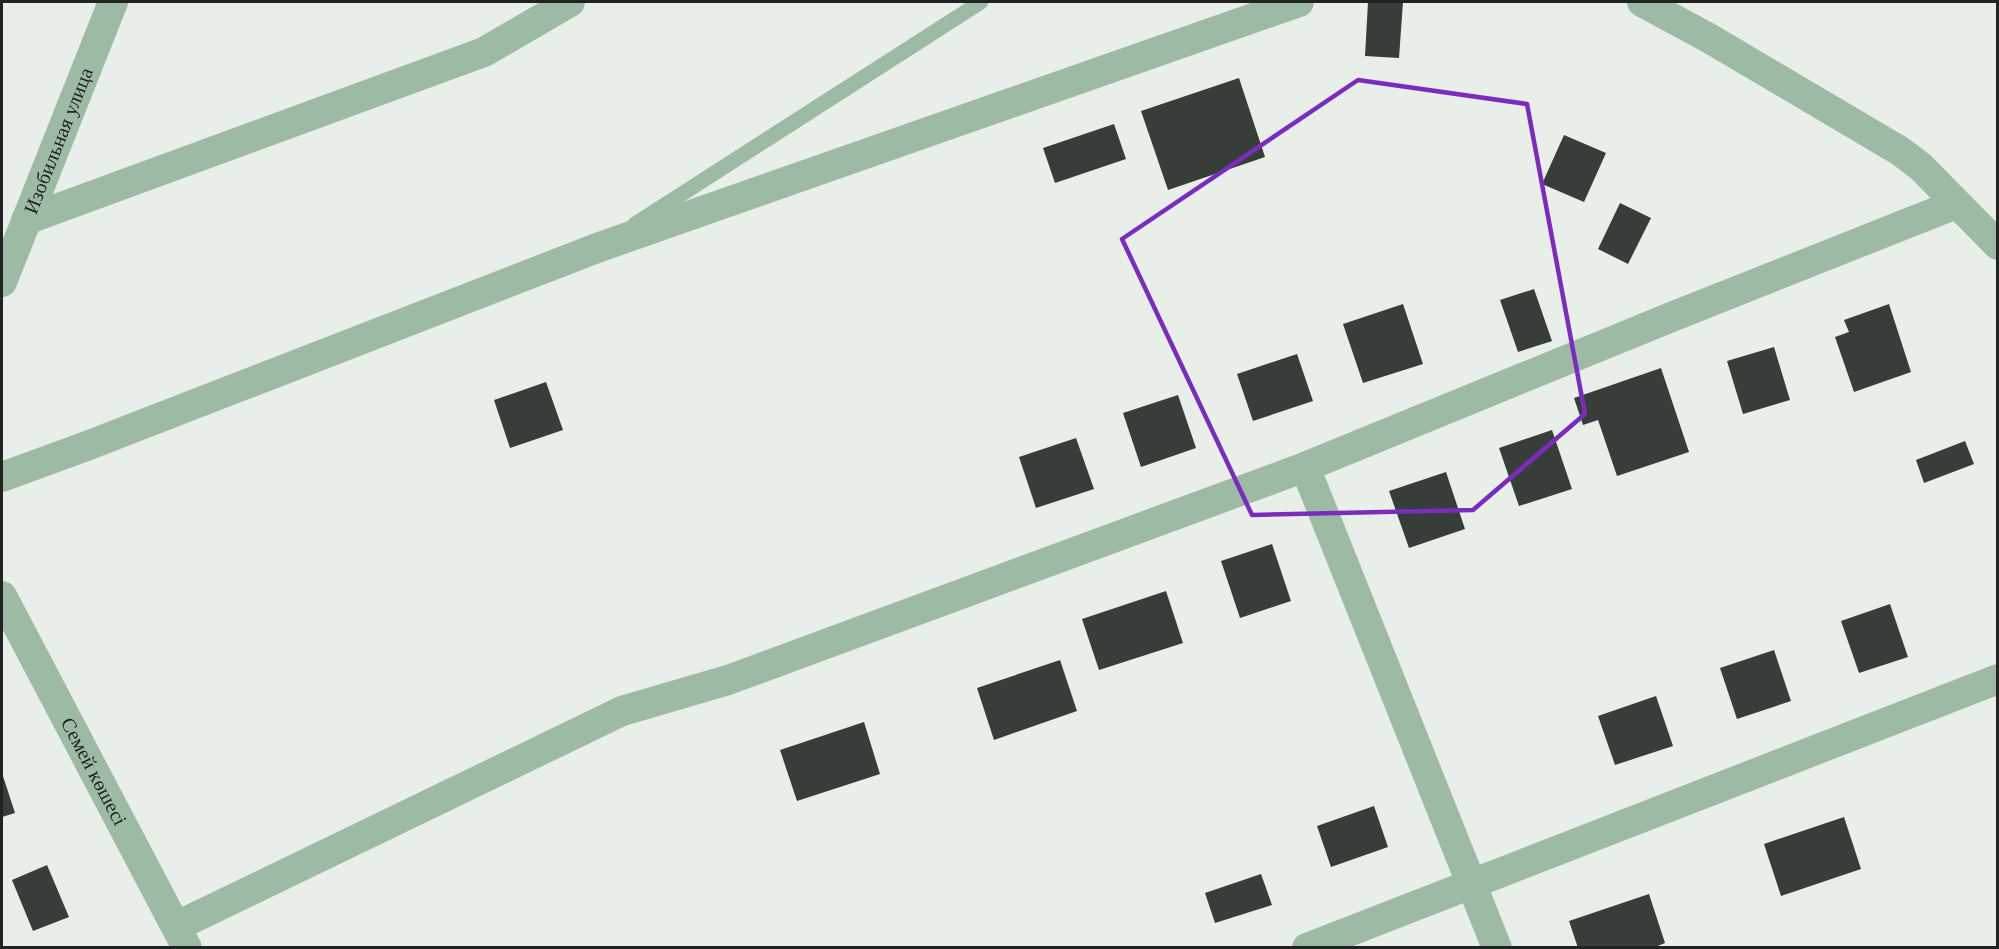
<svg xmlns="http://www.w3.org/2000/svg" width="1999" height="949" font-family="'Times New Roman',serif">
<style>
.building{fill:#373d38}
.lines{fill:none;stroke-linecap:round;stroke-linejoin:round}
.service{stroke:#9dbaa4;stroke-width:15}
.minor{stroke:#9dbaa4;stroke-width:30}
.marked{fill:none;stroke:#7b2cbf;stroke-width:4.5;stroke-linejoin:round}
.labels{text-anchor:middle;stroke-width:6;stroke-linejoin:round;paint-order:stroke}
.street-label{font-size:20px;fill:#212321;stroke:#e8efe9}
</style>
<rect width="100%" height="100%" fill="#e8efe9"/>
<path class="building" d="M 1368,2 L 1403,2 L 1399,58 L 1365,56 Z
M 1239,78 L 1265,157 L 1168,190 L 1141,111 Z
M 1114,124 L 1126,159 L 1055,183 L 1043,148 Z
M 1564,135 L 1606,153 L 1584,202 L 1542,184 Z
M 1620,203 L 1651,218 L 1628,264 L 1598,249 Z
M 1534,289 L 1552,341 L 1518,352 L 1500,300 Z
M 1403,304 L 1423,364 L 1363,383 L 1343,324 Z
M 1889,304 L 1911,372 L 1854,392 L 1835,337 L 1849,332 L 1844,320 Z
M 1774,347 L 1790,400 L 1743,414 L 1727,361 Z
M 1297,354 L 1313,401 L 1253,421 L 1237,374 Z
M 1661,368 L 1689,452 L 1617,476 L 1598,420 L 1583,425 L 1574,398 Z
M 546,382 L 563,430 L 510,448 L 494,400 Z
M 1178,395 L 1196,448 L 1141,467 L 1123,413 Z
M 1552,430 L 1572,489 L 1519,506 L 1499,448 Z
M 1076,438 L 1094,489 L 1036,508 L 1019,457 Z
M 1965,441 L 1974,464 L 1924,483 L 1916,460 Z
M 1446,472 L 1465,529 L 1409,548 L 1389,491 Z
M 1272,544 L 1291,601 L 1240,618 L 1221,561 Z
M 1166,591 L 1183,643 L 1099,670 L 1082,619 Z
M 1890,604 L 1908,657 L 1859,673 L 1841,621 Z
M 1774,650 L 1791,701 L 1737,719 L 1720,668 Z
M 1060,660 L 1077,711 L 994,740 L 977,688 Z
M 1656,696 L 1673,746 L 1615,765 L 1598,716 Z
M 864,722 L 880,774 L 797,801 L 780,750 Z
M 2,773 L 15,813 L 2,817 Z
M 1374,806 L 1388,847 L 1331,867 L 1317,826 Z
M 1844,817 L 1861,869 L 1781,896 L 1764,844 Z
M 47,865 L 69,917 L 33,931 L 12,880 Z
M 1261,874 L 1272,905 L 1215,923 L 1205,893 Z
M 1649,894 L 1665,943 L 1653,948 L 1578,948 L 1569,921 Z"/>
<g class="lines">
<path class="service" d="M 635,224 L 981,2"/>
<g class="minor">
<path d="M 1642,2 L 1707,37 L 1900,151 L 1921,167 L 1998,245"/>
<path d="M 26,220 L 484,52 L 570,2"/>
<path id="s1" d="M 2,282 L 113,2"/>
<path d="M 1305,467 L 1497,948"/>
<path d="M 2,477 L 84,447 L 597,248 L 1299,2"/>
<path id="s2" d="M 2,596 L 187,948"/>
<path d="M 177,926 L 622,711 L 728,680 L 1305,467 L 1669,318 L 1956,204"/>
<path d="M 1307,948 L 1998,679"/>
</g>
</g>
<path class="marked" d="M 1358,80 L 1527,104 L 1585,414 L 1473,510 L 1252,515 L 1122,239 Z"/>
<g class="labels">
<g class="street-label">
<text dy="7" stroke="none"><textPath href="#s1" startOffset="152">Изобильная улица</textPath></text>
<text dy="7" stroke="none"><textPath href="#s2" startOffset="198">Семей көшесі</textPath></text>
</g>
</g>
<rect width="1999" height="949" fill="none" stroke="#212321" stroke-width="6"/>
</svg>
